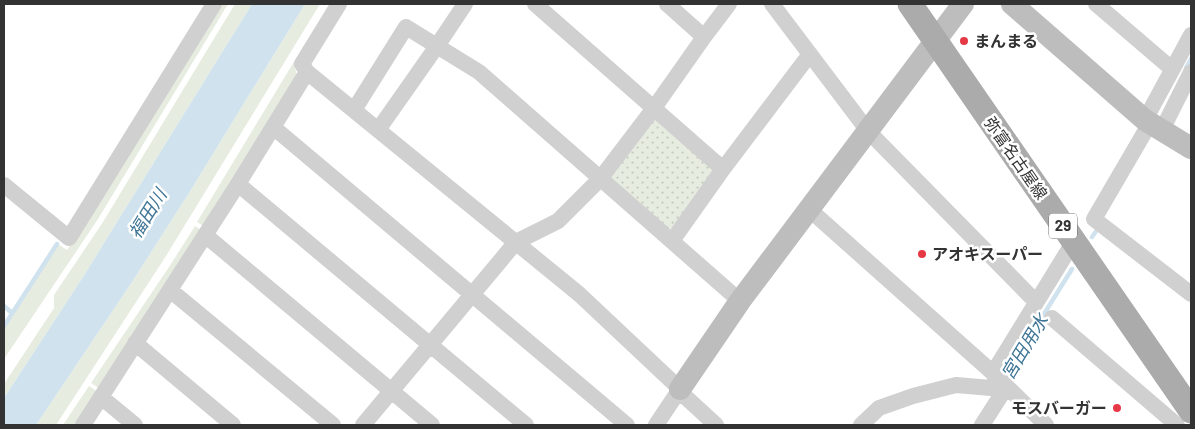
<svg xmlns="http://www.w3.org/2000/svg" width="1195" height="429" font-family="Barlow,'Noto Sans JP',sans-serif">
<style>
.grass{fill:#e6ecdf}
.park{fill:url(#park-dots)}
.water{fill:#cfe2ee}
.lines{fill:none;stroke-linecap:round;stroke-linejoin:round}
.stream{stroke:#cfe2ee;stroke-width:4.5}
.street{stroke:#d0d0d0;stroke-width:16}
.secondary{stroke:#bdbdbd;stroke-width:22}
.primary{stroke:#ababab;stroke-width:25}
.poi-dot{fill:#e63946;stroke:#fff;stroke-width:2}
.labels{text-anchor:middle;stroke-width:5;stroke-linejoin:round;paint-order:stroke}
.shield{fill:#fff;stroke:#707070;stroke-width:1}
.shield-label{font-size:15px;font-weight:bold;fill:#333}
.poi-label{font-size:16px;font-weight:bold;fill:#333;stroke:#fff;text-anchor:start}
.street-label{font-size:16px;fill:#333;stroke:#fff}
.water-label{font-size:18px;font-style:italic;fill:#3f7597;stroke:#fff}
</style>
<defs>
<pattern id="park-dots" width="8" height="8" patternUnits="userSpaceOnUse" patternTransform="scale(1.25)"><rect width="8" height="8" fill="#e6ecdf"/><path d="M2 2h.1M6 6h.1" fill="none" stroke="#c6cbc0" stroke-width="1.8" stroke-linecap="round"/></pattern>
</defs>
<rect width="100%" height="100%" fill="#fff"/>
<path class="grass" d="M 221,4 L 228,4 L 98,219 L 4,359 L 4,329 L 58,244 L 67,250 L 96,208 Z
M 235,4 L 252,4 L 83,277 L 4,398 L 4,384 L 54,308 L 54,295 L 103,222 Z
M 305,4 L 320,4 L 166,256 L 56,425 L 36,425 L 132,282 L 189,193 Z
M 329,4 L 335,4 L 295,68 L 297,76 L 205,227 L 197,222 Z
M 195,226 L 203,231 L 100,389 L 91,383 L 171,264 Z
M 89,386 L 98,392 L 77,425 L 63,425 Z"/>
<path class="park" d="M 653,120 L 660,120 L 712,168 L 713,174 L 672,228 L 666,229 L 611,182 L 611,174 Z"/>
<path class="water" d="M 252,4 L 305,4 L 189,193 L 132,282 L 36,425 L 4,425 L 4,398 L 83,277 Z"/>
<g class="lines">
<path class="stream" d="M 1186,68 L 1191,59
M 1092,237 L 1099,227
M 4,306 L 12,313
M 4,326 L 57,244
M 1004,378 L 1072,269"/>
<path class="street" d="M 339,4 L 302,64 L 307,72 L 579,294 L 680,389 L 656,425
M 535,4 L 723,169
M 667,4 L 704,37
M 772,4 L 868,131 L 1036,302
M 1096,4 L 1172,69
M 354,110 L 406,27 L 479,72 L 740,301
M 1145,120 L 1191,35
M 1150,123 L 1094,219 L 1191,294
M 273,127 L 627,425
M 378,130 L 437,46 L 465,4
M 1162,130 L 1191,72
M 238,184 L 526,425
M 4,185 L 69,238 L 214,4
M 810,210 L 993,373 L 1046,425
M 205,235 L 432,425
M 672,241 L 723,169 L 810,54
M 170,290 L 333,425
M 1052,318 L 1177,425
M 135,343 L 233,425
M 993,373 L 1074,241
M 679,391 L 716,425
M 101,397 L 135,425
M 83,425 L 238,184 L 307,72
M 363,425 L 516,242 L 558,221 L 600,179 L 654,108 L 704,37 L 729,4
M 861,425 L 879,408 L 913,396 L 956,385 L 991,388 L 997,378
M 982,425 L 1007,386"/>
<path class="secondary" d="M 1012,4 L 1145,120 L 1191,148
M 680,389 L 740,301 L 963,4"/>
<path class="primary" d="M 910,4 L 1191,411"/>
</g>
<g class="poi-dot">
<circle cx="964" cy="41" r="5"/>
<circle cx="922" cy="254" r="5"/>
<circle cx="1117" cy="408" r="5"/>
</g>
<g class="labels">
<rect class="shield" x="1049" y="213.5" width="28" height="25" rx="4"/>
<g class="shield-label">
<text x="1063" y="231">29</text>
</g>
<g class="poi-label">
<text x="974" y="47">まんまる</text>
<text x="932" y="260">アオキスーパー</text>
<text x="1107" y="414" text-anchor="end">モスバーガー</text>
</g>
<g class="street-label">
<text transform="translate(1016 158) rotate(55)" y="6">弥富名古屋線</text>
</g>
<g class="water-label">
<text transform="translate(148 214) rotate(-58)" y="6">福田川</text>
<text transform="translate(1025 347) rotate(-59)" y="6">宮田用水</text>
</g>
</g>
<rect width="1195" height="429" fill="none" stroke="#333333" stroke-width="10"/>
</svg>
